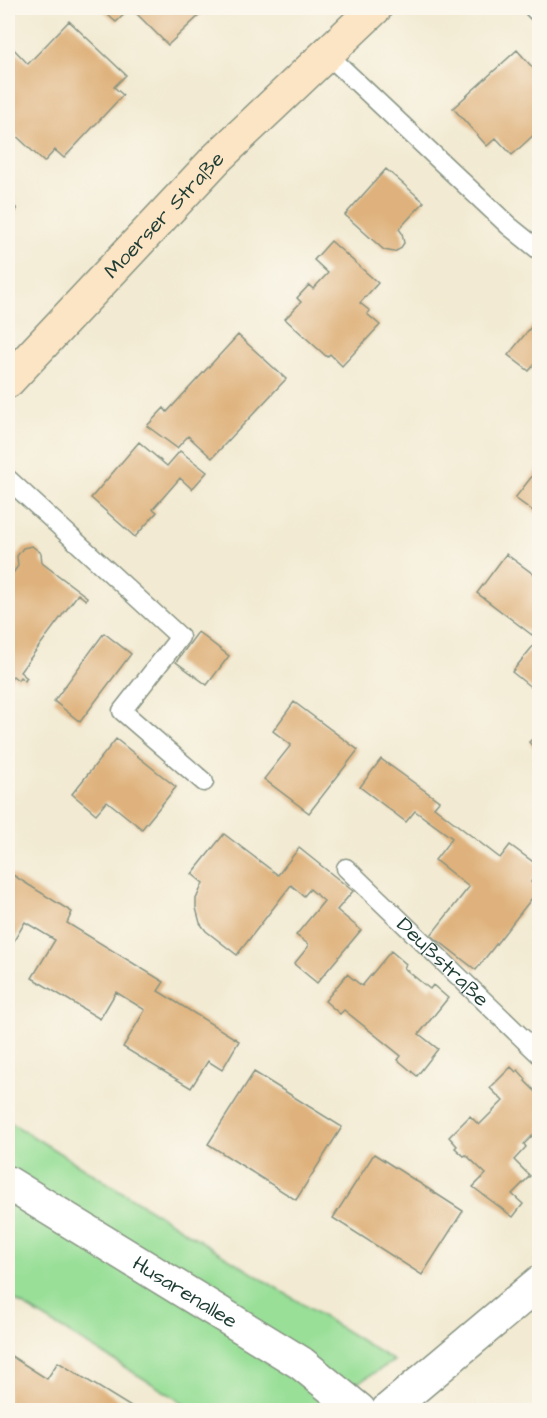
<svg xmlns="http://www.w3.org/2000/svg" width="547" height="1418" font-family="'Architects Daughter',sans-serif">
<style>
.green{fill:#99df98;stroke:#5c8e66;stroke-width:1.5}
.building{fill:#dfb27d}
.lines{fill:none;stroke-linecap:round;stroke-linejoin:round}
.service-casing{stroke:#889483;stroke-width:21}
.minor-casing{stroke:#889483;stroke-width:36}
.secondary-casing{stroke:#889483;stroke-width:36}
.service{stroke:#fff;stroke-width:18}
.minor{stroke:#fff;stroke-width:33}
.secondary{stroke:#fce5c4;stroke-width:33}
.labels{text-anchor:middle;stroke-width:5;stroke-linejoin:round;paint-order:stroke}
.street-label{font-size:21px;fill:#1f3d34;stroke:#fbf7ec}
</style>
<rect width="100%" height="100%" fill="#fbf7ec"/>
<filter id="ink" filterUnits="userSpaceOnUse"><feTurbulence type="fractalNoise" baseFrequency=".0167" numOctaves="2"/><feDisplacementMap in="SourceGraphic" scale="12" xChannelSelector="R" yChannelSelector="G"/><feConvolveMatrix kernelMatrix="1 2 1 2 8 2 1 2 1" color-interpolation-filters="sRGB"/></filter>
<filter id="wash" filterUnits="userSpaceOnUse"><feTurbulence type="fractalNoise" baseFrequency=".008" numOctaves="4" result="noise"/><feDisplacementMap in="SourceGraphic" scale="24" xChannelSelector="R" yChannelSelector="G"/><feGaussianBlur stdDeviation="1.35" result="paint"/><feColorMatrix in="noise" values="0 0 0 0 0 0 0 0 0 0 0 0 0 0 0 0 0 1.4 0 .05"/><feComposite in="paint" operator="in"/></filter>
<g filter="url(#wash)">
<rect width="100%" height="100%" fill="#f2ead2"/>
<path class="green" d="M 8,1121 L 394,1361 L 313,1410 L 195,1410 L 8,1296 Z"/>
<g id="blocks">
<path class="building" d="M 100,8 L 202,8 L 205,10 L 168,45 L 131,8 L 116,22 Z
M 69,21 L 126,75 L 114,87 L 123,95 L 64,158 L 55,150 L 44,162 L 8,128 L 8,43 L 28,64 Z
M 517,50 L 540,76 L 540,129 L 512,155 L 496,138 L 487,146 L 453,108 Z
M 386,169 L 424,202 L 399,229 L 402,233 L 404,243 L 400,249 L 394,252 L 384,250 L 345,215 Z
M 8,200 L 17,209 L 8,219 Z
M 331,241 L 378,283 L 360,303 L 370,311 L 367,314 L 380,325 L 342,366 L 330,354 L 327,357 L 285,319 L 301,302 L 297,298 L 309,285 L 313,289 L 328,273 L 314,260 Z
M 540,316 L 540,358 L 529,371 L 508,355 Z
M 238,335 L 286,379 L 212,458 L 188,436 L 177,448 L 147,426 L 164,408 L 167,412 Z
M 139,442 L 167,466 L 180,451 L 207,472 L 192,489 L 180,478 L 153,509 L 157,512 L 135,537 L 91,498 Z
M 540,466 L 540,516 L 515,498 Z
M 32,546 L 41,553 L 42,563 L 87,597 L 86,600 L 78,594 L 20,672 L 27,678 L 25,681 L 20,677 L 18,680 L 13,676 L 8,684 L 8,580 L 18,566 L 17,556 L 23,548 Z
M 506,554 L 540,579 L 540,624 L 532,635 L 477,593 Z
M 198,632 L 229,656 L 207,685 L 176,662 Z
M 104,633 L 131,654 L 80,722 L 54,701 Z
M 533,646 L 540,651 L 540,690 L 538,693 L 512,672 Z
M 294,702 L 358,750 L 309,813 L 264,779 L 291,745 L 273,731 Z
M 540,732 L 540,754 L 529,742 Z
M 116,739 L 176,787 L 142,829 L 107,801 L 96,814 L 72,794 Z
M 381,759 L 439,801 L 434,807 L 500,858 L 510,845 L 540,867 L 531,882 L 539,889 L 476,970 L 431,935 L 469,887 L 435,860 L 452,838 L 415,811 L 406,822 L 360,787 Z
M 224,834 L 278,875 L 299,848 L 353,891 L 337,910 L 361,930 L 317,983 L 294,964 L 308,947 L 308,944 L 296,935 L 324,901 L 310,889 L 304,896 L 291,885 L 237,955 L 206,931 L 200,923 L 196,908 L 196,899 L 203,883 L 192,874 Z
M 8,872 L 72,912 L 67,923 L 164,982 L 158,991 L 239,1041 L 222,1070 L 208,1061 L 191,1088 L 123,1047 L 145,1010 L 116,992 L 100,1019 L 32,978 L 55,940 L 25,922 L 8,951 Z
M 391,951 L 406,964 L 404,968 L 421,982 L 430,989 L 433,985 L 448,998 L 419,1034 L 438,1049 L 417,1076 L 398,1060 L 401,1056 L 344,1010 L 340,1014 L 325,1001 L 347,974 L 362,986 Z
M 511,1067 L 516,1072 L 518,1070 L 526,1079 L 525,1081 L 540,1096 L 540,1137 L 535,1133 L 524,1144 L 526,1147 L 514,1160 L 530,1176 L 512,1194 L 523,1204 L 513,1217 L 473,1187 L 486,1174 L 466,1155 L 464,1156 L 455,1148 L 457,1146 L 449,1137 L 470,1116 L 479,1125 L 503,1101 L 490,1088 Z
M 254,1072 L 342,1127 L 296,1200 L 208,1144 Z
M 374,1154 L 463,1211 L 422,1275 L 333,1218 Z
M 8,1354 L 47,1379 L 58,1362 L 136,1410 L 8,1410 Z"/>
</g>
</g>
<g filter="url(#ink)">
<use href="#blocks" fill-opacity="0" stroke="#889483" stroke-width="1.5"/>
<g class="lines">
<g class="service-casing">
<g id="service">
<path d="M 533,8 L 540,15"/>
<path d="M 326,53 L 509,226 L 540,251"/>
<path d="M 8,479 L 180,637 L 122,711 L 204,782"/>
<path id="s1" d="M 346,868 L 540,1055"/>
</g>
</g>
<g class="minor-casing">
<g id="minor">
<path id="s2" d="M 8,1183 L 301,1363 L 359,1410"/>
<path d="M 388,1410 L 540,1282"/>
</g>
</g>
<g class="secondary-casing">
<g id="secondary">
<path id="s3" d="M 8,381 L 217,158 L 375,8"/>
</g>
</g>
<use href="#service" class="service"/>
<use href="#minor" class="minor"/>
<use href="#secondary" class="secondary"/>
</g>
</g>
<g class="labels">
<g class="street-label">
<text dy="7" stroke="none"><textPath href="#s3" startOffset="228">Moerser Straße</textPath></text>
<text dy="7" stroke="none"><textPath href="#s1" startOffset="135">Deußstraße</textPath></text>
<text dy="7" stroke="none"><textPath href="#s2" startOffset="208">Husarenallee</textPath></text>
</g>
</g>
<rect width="547" height="1418" fill="none" stroke="#fbf7ec" stroke-width="30"/>
</svg>
